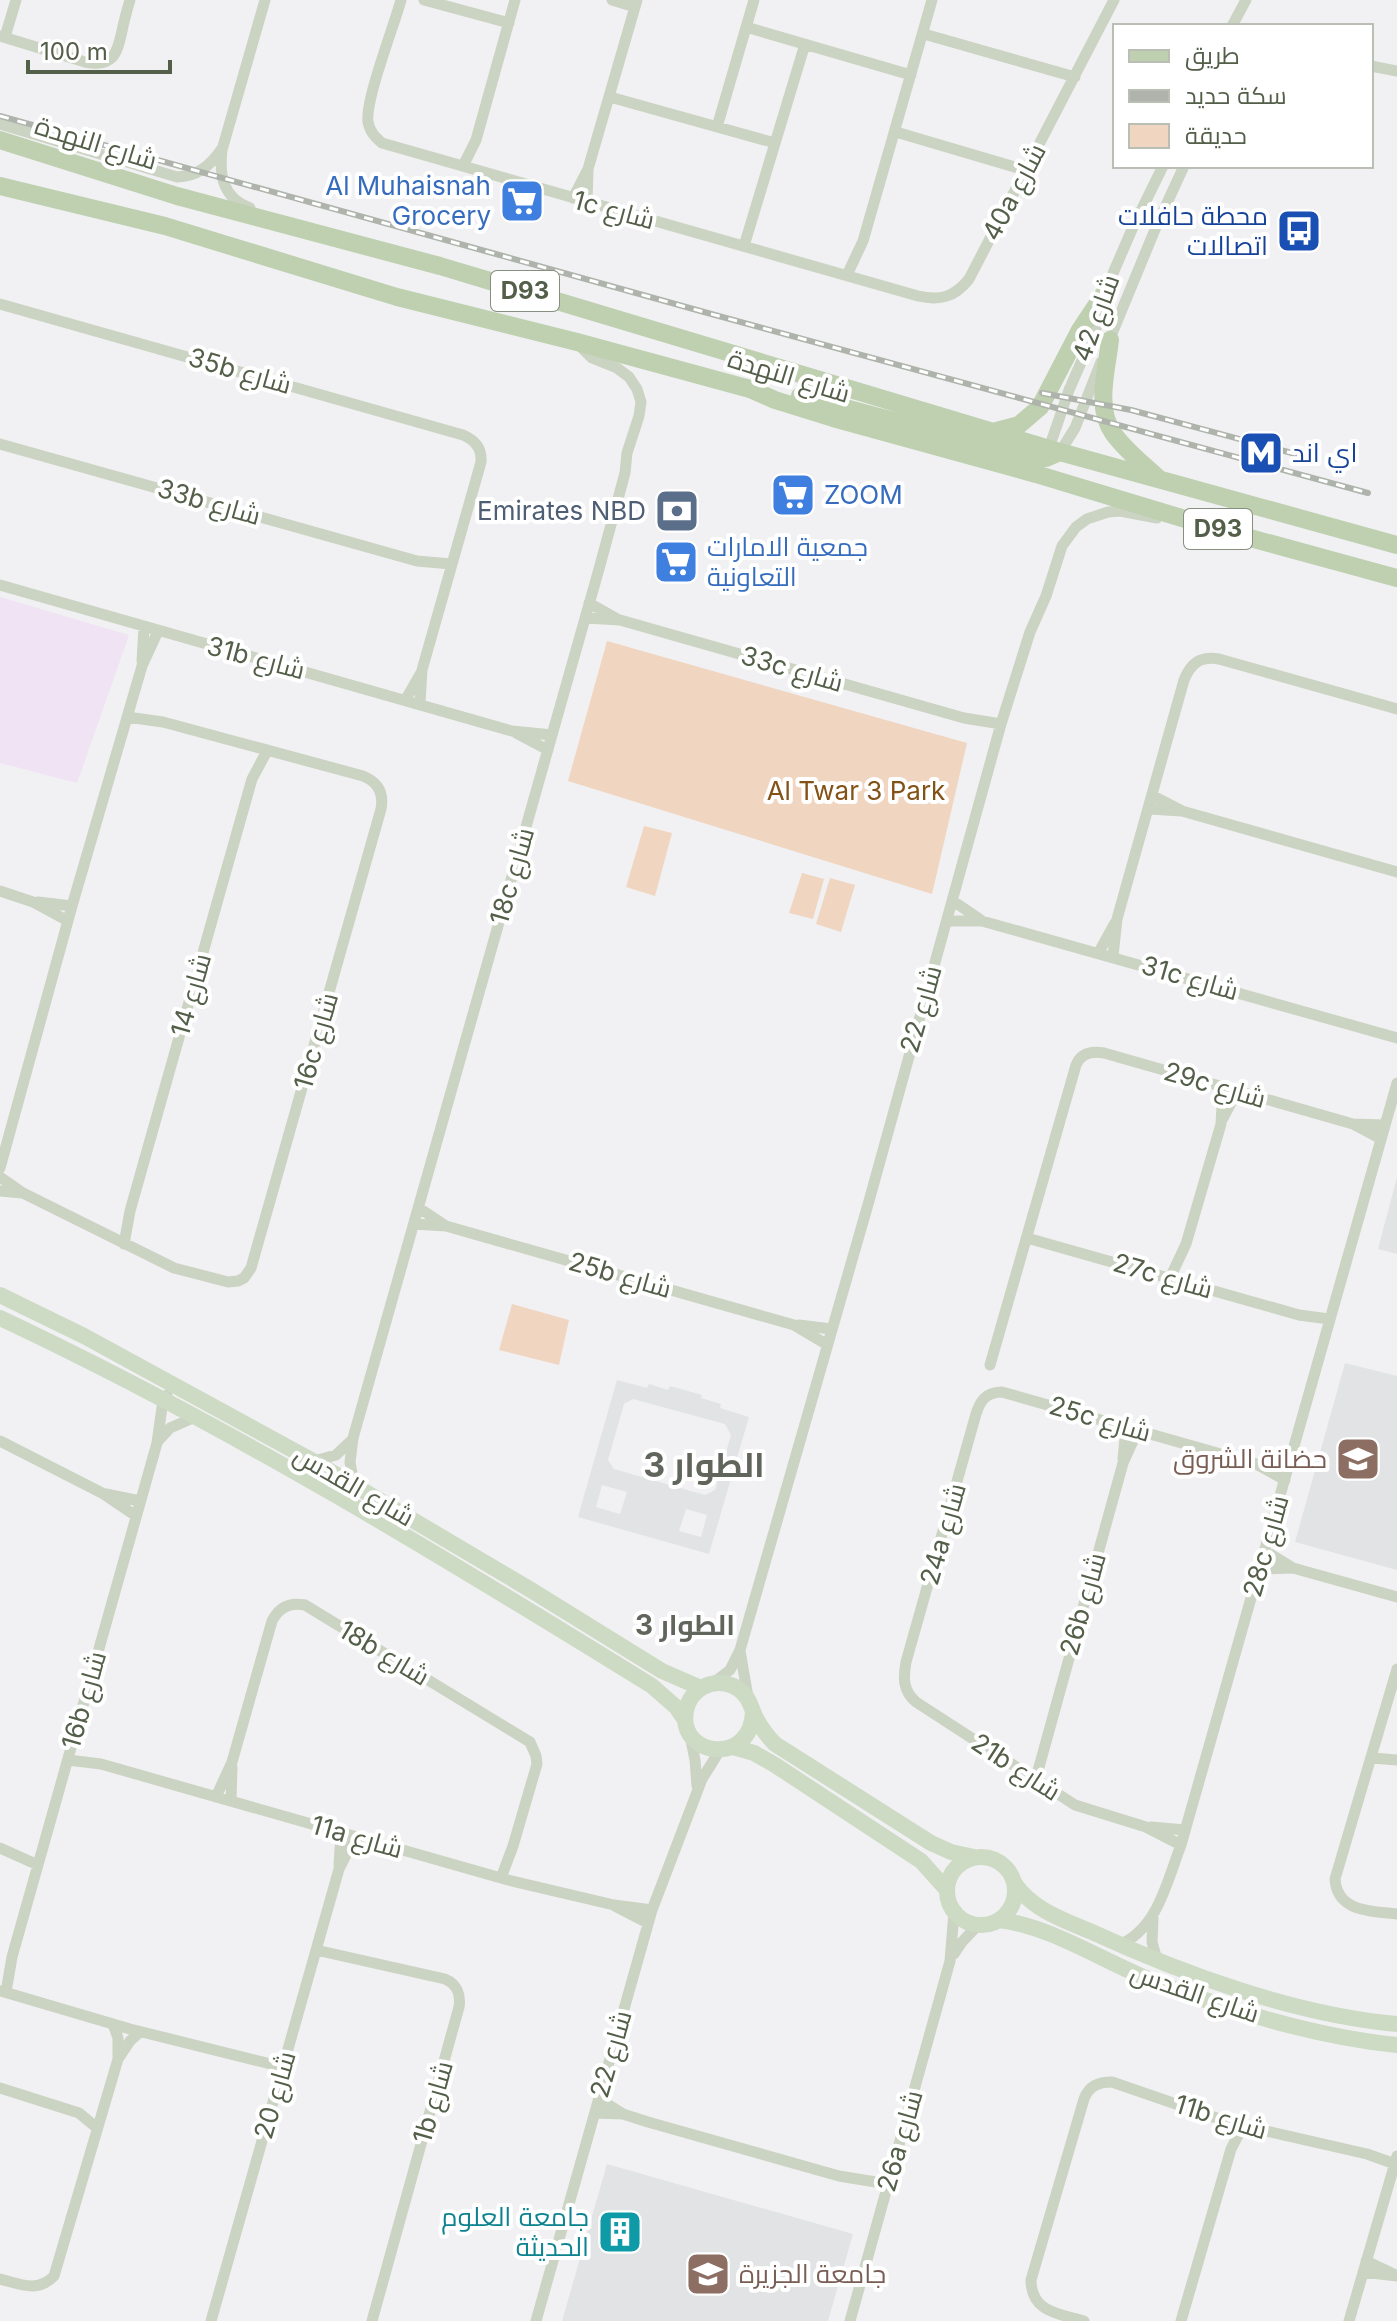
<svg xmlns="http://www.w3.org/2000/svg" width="1397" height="2321" font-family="Inter,Cairo,sans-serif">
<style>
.education{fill:#e2e3e4;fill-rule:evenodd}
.green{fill:#f0d5c0}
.sand{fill:#efe3f4}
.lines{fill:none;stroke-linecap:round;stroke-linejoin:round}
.street{stroke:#cbd3c2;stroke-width:11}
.secondary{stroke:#cddac4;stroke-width:16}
.primary{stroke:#bfd0b1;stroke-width:18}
.rail-casing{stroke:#aeb4ab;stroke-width:6}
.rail{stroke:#fff;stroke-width:3;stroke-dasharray:9;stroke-linecap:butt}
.labels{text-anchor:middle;stroke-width:8;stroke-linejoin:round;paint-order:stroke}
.shield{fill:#fff;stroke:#878f80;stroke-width:2}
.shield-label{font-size:24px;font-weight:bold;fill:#535f49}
.street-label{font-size:26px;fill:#535f49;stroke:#fff}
.shop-label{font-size:26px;fill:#366cbe;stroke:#fff;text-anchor:start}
.transit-label{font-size:26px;fill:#164399;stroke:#fff;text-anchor:end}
.service-label{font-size:26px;fill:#4e5e75;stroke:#fff;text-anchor:end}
.park-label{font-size:26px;fill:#835217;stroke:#fff}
.education-label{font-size:26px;fill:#785e54;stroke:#fff;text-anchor:end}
.culture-label{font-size:26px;fill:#0d838f;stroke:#fff;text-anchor:end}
.neighbourhood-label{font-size:28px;font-weight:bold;fill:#61665d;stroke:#fff}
.district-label{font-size:34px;font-weight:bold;fill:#61665d;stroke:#fff}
</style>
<rect width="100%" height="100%" fill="#f1f1f3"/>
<path class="education" d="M 1397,1177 L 1397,1254 L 1378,1249 Z
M 1345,1363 L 1397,1376 L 1397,1570 L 1295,1542 Z
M 617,1380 L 647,1388 L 649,1384 L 668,1390 L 670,1386 L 702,1395 L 701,1398 L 721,1404 L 720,1408 L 749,1417 L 709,1554 L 578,1517 ZM 633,1399 L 725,1424 L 731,1435 L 715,1490 L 705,1495 L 614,1469 L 608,1460 L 624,1404 ZM 602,1485 L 627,1492 L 620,1514 L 596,1507 ZM 686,1509 L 707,1515 L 701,1537 L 679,1531 Z
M 607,2164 L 853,2234 L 828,2321 L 562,2321 Z"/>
<path class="green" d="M 607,641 L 967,743 L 932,894 L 568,781 Z
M 644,826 L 672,833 L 655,896 L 626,887 Z
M 802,873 L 824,879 L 813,919 L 789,913 Z
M 830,878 L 855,885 L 841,932 L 816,924 Z
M 512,1304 L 569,1320 L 559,1365 L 499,1350 Z"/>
<path class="sand" d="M 0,597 L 129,635 L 77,783 L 0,763 Z"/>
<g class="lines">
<path class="street" d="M 401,0 C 394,26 365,100 368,122 C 370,132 375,137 382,143 L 918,296 C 940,301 955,297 969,279 L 1114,0
M 424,0 L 509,23
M 612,0 L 635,7
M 1232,26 L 1246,0
M 746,27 L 911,75
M 924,34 L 1075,77
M 0,36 L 85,62 C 113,68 117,54 122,31 C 124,21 127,10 130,0
M 5,37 L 16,0
M 1371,66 L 1397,71
M 610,97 L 775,143
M 0,124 L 177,177 C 197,176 209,167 221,150
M 717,127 L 754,0
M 896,132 L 1025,170
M 463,166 L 476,140 L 515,0
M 573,198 L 588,169 L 637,0
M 587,202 L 588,170
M 250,208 C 223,198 219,176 222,150 L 265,0
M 744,246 L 805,44
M 847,275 L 863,241 L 932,0
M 0,304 L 463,435 C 475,440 482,448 481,462 L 422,670 L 420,703
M 1107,346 L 1156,227 L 1184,166
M 0,444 L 417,561 L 451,564
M 1060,452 L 1075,428 L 1101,362
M 1047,454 L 1069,390 L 1097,326 L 1104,294 L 1133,227 L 1163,166
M 0,585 L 512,731 L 552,735
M 589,603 L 619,620
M 585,618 L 620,620 L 964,718 L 1001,724
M 142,661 L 144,627
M 406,699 L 422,671
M 516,733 L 548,750
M 1153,796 L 1182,811 L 1397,872
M 1150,809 L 1181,811
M 0,891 L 33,902 L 68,921
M 953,901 L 981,920
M 38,902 L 72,906
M 947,921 L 982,921 L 1397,1038
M 1099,952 L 1115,923
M 1113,956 L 1117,919 L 1184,680 C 1191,663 1200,656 1219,659 L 1397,709
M 1222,1120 L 1237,1092
M 1353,1124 L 1384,1125
M 0,1168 L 72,906 L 142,666 L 158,631
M 0,1177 L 23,1193 L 174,1268 L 228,1282 L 238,1281 L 244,1278 L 251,1268 L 381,809 C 384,793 378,782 363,776 L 163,722 L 127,717
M 0,1191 L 22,1193
M 419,1208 L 446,1226
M 414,1224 L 446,1226 L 794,1325 L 826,1344
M 1027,1238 L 1299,1315 L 1329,1319
M 124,1244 L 130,1211 L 252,779 L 267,751
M 1170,1278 L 1186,1244 L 1221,1124 L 1223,1088
M 799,1325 L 831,1329
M 990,1365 L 1076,1065 C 1081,1053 1092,1051 1104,1053 L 1353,1124 L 1381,1139
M 0,1441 L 102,1493 L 136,1516
M 157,1442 L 170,1428 L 195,1417
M 1123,1459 L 1126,1427
M 314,1461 L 336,1455 L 353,1439
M 1257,1464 L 1289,1465
M 354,1485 L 350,1462 L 353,1438 L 599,569 L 625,473 L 627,453 L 639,416 L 641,402 L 637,389 L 629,377 L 617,368 L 592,358 L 577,343
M 106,1494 L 140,1501
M 1265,1551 L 1293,1568 L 1397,1597
M 1260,1569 L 1293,1568
M 740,1651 L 748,1697
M 1397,1669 L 1335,1879 C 1337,1912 1371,1911 1397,1914
M 713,1683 L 730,1670 L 740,1650 L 869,1201 L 1001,724 L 1030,632 L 1046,596 L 1062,546 L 1076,527 L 1087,519 L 1108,512 L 1120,511 L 1157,518
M 690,1736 L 695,1760 L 697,1786
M 1372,1758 L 1397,1760
M 68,1760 L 101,1764 L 508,1880 L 614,1905 L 652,1910
M 1036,1778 L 1123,1463 L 1138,1430
M 216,1797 L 232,1762 L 272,1621 C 279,1607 290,1602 305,1605 L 530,1742 L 536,1756 L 537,1764 L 513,1846 L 501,1878
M 231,1801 L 232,1767
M 1151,1827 L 1185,1830
M 1181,1845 L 1146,1827 L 1075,1805 L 916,1702 C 903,1691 903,1678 906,1662 L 976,1414 C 980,1401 986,1392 1002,1392 L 1256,1464 L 1285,1480
M 0,1848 L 38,1865
M 339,1865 L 341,1834
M 615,1906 L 648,1923
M 1153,1918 L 1152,1942 L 1157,1960
M 1119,1945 C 1158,1929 1167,1881 1181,1845 L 1397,1083
M 316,1950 L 445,1979 C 457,1984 461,1995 459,2007 L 372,2321
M 954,1954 L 962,1942 L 978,1925
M 1,1991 L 130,2029 L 283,2067
M 6,1992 L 12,1957 L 157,1443 L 163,1400 L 167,1395
M 113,2024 L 118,2038 L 118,2059
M 0,2088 L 79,2113 L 97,2128
M 599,2099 L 623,2114 L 648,2122 L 839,2176 L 888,2184
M 595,2113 L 623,2114
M 1366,2261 L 1396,2275
M 1363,2272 L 1397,2276
M 0,2279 C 20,2284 38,2293 54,2276 L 118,2059 L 130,2041 L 140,2032
M 211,2321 L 339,1869 L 355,1837
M 536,2321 L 652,1910 L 702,1779 L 720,1750
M 850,2321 L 950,1961 L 954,1912
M 1084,2321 C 1059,2314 1031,2312 1031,2280 L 1084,2099 C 1089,2086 1098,2082 1112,2082 L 1231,2123 L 1367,2154 L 1395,2164
M 1181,2321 L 1231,2149 L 1243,2126
M 1349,2321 L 1397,2156"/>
<path class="secondary" d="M 0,1295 L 84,1336 L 313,1461 L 531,1590 L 662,1671 L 701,1688
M 0,1318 C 226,1424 440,1555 652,1686 L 676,1707 L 685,1720
M 753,1711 C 752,1767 677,1757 686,1711 C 688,1700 694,1692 703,1687 C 718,1679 737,1683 747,1698 C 751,1704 753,1713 757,1720 C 762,1729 768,1737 775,1744 L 931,1843 L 951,1852 L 974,1857
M 733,1747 L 754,1753 L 775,1765 L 921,1861 L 947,1890
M947 1891a34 34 0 1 1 68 0a34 34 0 1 1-68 0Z
M 1015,1884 C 1033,1910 1064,1920 1092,1932 C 1183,1974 1296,2015 1397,2024
M 999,1920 C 1051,1926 1104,1962 1153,1981 C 1231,2011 1314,2037 1397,2045"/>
<path class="primary" d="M 0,140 L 177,196 L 440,266 L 1060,452 L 1397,545
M 0,186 L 165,226 L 397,297 L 577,342 L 750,389 L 775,400 L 833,418 L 1036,474 L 1228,532 L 1397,578
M 1110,340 C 1107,369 1095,407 1113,433 C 1125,450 1143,464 1158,478
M 800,396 L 1029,457 L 1046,458 L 1060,452
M 993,432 L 1019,425 L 1040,407 L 1080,330 L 1104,294"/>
<g class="rail-casing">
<path id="rail" d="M 0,116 L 704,312 L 1368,493
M 1042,393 L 1131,410 L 1314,459"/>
</g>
<use href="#rail" class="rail"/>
</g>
<defs>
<g id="supermarket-square" transform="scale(2.3)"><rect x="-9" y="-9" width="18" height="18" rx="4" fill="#3f7fe0" stroke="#fff"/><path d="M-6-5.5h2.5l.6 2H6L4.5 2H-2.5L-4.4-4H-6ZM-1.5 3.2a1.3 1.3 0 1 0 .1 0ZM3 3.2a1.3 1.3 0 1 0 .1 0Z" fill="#fff"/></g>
<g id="bus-square" transform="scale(2.3)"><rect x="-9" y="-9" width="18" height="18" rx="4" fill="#1a4fb4" stroke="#fff"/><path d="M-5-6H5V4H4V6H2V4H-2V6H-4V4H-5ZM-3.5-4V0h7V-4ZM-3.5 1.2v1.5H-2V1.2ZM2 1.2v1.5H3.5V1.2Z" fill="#fff"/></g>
<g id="metro-square" transform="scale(2.3)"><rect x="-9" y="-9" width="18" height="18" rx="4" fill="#1a4fb4" stroke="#fff"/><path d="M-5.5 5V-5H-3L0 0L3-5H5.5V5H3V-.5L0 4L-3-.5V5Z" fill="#fff"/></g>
<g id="bank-square" transform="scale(2.3)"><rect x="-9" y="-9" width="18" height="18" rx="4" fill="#5c6f8a" stroke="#fff"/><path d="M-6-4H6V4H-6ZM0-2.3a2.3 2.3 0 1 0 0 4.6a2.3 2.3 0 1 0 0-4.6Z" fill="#fff"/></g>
<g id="school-square" transform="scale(2.3)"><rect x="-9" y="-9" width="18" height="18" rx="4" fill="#8d6e63" stroke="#fff"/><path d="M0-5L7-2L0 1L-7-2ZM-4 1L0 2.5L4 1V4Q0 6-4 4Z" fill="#fff"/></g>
<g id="building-square" transform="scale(2.3)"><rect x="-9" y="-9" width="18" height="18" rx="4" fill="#0f9aa8" stroke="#fff"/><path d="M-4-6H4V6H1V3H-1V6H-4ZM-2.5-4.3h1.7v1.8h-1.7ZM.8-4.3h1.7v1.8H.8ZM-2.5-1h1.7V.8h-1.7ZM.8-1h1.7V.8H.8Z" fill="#fff"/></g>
<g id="university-square" transform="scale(2.3)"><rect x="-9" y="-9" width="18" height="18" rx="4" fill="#8d6e63" stroke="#fff"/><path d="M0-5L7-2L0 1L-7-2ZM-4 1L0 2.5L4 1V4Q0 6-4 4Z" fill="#fff"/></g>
</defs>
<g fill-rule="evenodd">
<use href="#supermarket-square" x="522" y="201"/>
<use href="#bus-square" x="1299" y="231"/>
<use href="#metro-square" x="1261" y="453"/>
<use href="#supermarket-square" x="793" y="495"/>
<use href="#bank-square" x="677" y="511"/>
<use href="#supermarket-square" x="676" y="562"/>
<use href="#school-square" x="1358" y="1459"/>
<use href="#building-square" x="620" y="2232"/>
<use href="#university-square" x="708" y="2274"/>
</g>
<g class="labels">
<g class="shield">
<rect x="491" y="271" width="68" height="40" rx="6"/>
<rect x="1184" y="509" width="68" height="40" rx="6"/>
</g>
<g class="shield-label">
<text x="525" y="299">D93</text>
<text x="1218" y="537">D93</text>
</g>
<g class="street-label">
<text transform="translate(96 143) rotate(17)" y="9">شارع النهدة</text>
<text transform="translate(1014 192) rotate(-62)" y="9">40a شارع</text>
<text transform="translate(614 210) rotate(15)" y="9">1c شارع</text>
<text transform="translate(1096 318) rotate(-70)" y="9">شارع 42</text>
<text transform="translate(240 371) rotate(16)" y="9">35b شارع</text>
<text transform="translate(789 376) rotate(17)" y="9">شارع النهدة</text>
<text transform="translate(209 502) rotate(16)" y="9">33b شارع</text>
<text transform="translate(256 658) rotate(15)" y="9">31b شارع</text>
<text transform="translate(792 669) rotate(16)" y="9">33c شارع</text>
<text transform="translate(512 876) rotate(-74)" y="9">18c شارع</text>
<text transform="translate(1190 978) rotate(16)" y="9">31c شارع</text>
<text transform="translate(191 995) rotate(-74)" y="9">شارع 14</text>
<text transform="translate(921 1009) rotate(-74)" y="9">شارع 22</text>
<text transform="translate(316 1041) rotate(-74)" y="9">16c شارع</text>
<text transform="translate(1215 1085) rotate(16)" y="9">29c شارع</text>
<text transform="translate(620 1275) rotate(16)" y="9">25b شارع</text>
<text transform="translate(1163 1276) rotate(16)" y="9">27c شارع</text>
<text transform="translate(1100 1419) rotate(16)" y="9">25c شارع</text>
<text transform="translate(354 1486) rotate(30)" y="9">شارع القدس</text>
<text transform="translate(943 1534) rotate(-74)" y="9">24a شارع</text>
<text transform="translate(1266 1546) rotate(-74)" y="9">28c شارع</text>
<text transform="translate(1083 1604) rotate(-74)" y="9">26b شارع</text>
<text transform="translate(384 1653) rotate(31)" y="9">18b شارع</text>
<text transform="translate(84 1700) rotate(-74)" y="9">16b شارع</text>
<text transform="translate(1016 1767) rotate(33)" y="9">21b شارع</text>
<text transform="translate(357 1837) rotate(16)" y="9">11a شارع</text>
<text transform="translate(1195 1993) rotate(19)" y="9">شارع القدس</text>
<text transform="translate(611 2054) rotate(-74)" y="9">شارع 22</text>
<text transform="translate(275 2095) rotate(-74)" y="9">شارع 20</text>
<text transform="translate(433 2102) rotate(-74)" y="9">1b شارع</text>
<text transform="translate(1221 2117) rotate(17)" y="9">11b شارع</text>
<text transform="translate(900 2141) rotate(-74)" y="9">26a شارع</text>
</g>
<g class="shop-label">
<text x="491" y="195" text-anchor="end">Al Muhaisnah<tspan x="491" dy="30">Grocery</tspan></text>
<text x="824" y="504">ZOOM</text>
<text x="707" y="556">جمعية الامارات<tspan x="707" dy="30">التعاونية</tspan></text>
</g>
<g class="transit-label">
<text x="1268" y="225">محطة حافلات<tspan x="1268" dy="30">اتصالات</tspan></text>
<text x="1292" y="462" text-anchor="start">اي اند</text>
</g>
<g class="service-label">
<text x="646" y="520">Emirates NBD</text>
</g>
<g class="park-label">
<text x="856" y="800">Al Twar 3 Park</text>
</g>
<g class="education-label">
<text x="1327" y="1468">حضانة الشروق</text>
<text x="739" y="2283" text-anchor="start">جامعة الجزيرة</text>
</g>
<g class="culture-label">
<text x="589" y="2226">جامعة العلوم<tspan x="589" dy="30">الحديثة</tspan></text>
</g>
<g class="neighbourhood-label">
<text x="685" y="1635">الطوار 3</text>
</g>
<g class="district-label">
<text x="704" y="1477">الطوار 3</text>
</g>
</g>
<rect x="1113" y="24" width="260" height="144" fill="#ffffff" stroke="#babfb6" stroke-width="2"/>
<rect x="1129" y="50" width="40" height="12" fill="#bfd0b1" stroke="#babfb6" stroke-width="2"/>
<text x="1185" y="64" font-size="24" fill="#535f49">طريق</text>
<rect x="1129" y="90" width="40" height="12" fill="#aeb4ab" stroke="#babfb6" stroke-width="2"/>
<text x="1185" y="104" font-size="24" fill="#535f49">سكة حديد</text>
<rect x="1129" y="124" width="40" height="24" fill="#f0d5c0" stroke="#babfb6" stroke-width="2"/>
<text x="1185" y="144" font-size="24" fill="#535f49">حديقة</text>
<path d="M28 60v12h142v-12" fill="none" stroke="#535f49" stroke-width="4"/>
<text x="40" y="60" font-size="24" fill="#535f49" stroke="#ffffff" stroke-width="6" paint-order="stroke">100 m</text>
</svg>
